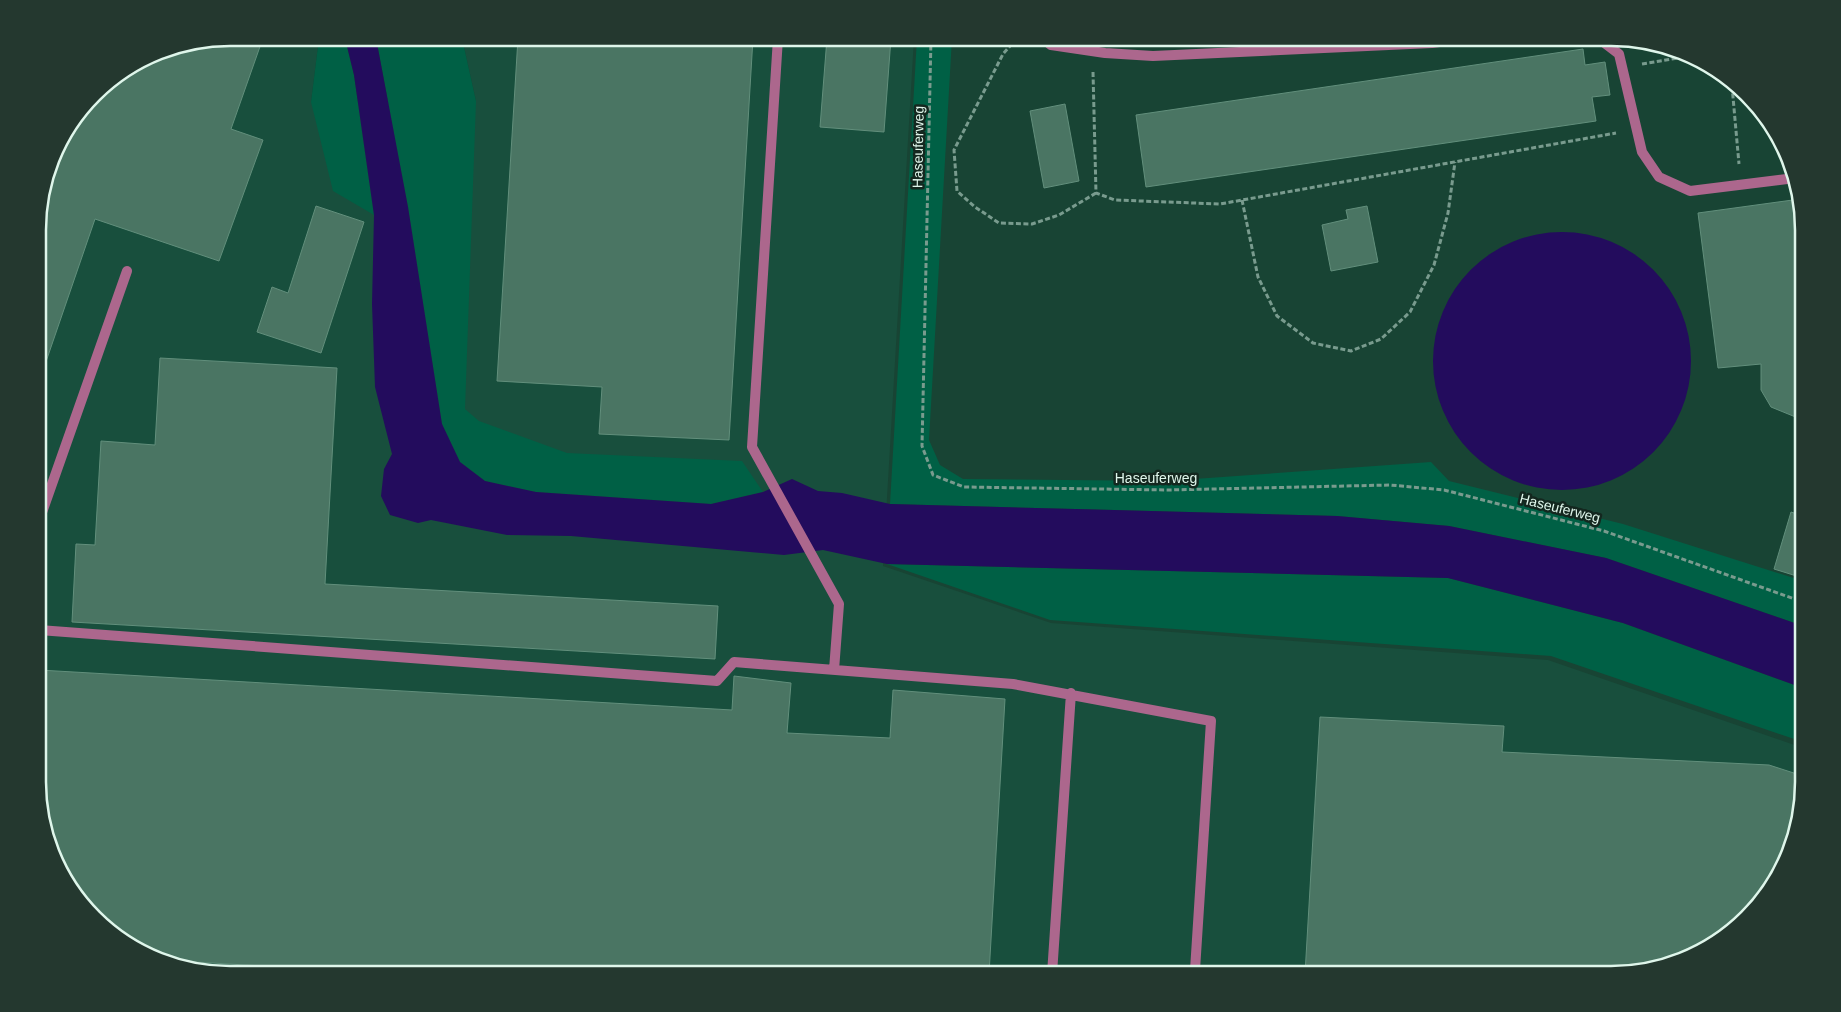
<svg xmlns="http://www.w3.org/2000/svg" width="1841" height="1012" font-family="Helvetica,sans-serif">
<style>
.built{fill:#184f3d}
.green{fill:#006045}
.water{fill:#230c5d}
.building{fill:#4a7563;stroke:#628f7c}
.lines{fill:none;stroke-linecap:round;stroke-linejoin:round}
.path{stroke:#799b8e;stroke-width:3;stroke-dasharray:5 2.5;stroke-linecap:butt}
.lane{stroke:#ac678d;stroke-width:10}
.labels{text-anchor:middle;stroke-width:5;stroke-linejoin:round;paint-order:stroke}
.street-label{font-size:14px;fill:#dff6eb;stroke:#14271f}
.rim{fill:none;stroke:#dff6eb;stroke-width:2.5}
</style>
<rect width="100%" height="100%" fill="#184434"/>
<path class="built" d="M 230,38 L 319,38 L 311,102 L 476,101 L 462,38 L 914,38 L 883,566 L 1051,623 L 1548,660 L 1803,748 L 1803,794 L 1778,878 L 1747,918 L 1707,949 L 1623,974 L 230,974 L 180,968 L 134,949 L 39,807 L 39,205 L 57,145 L 103,86 L 157,52 Z"/>
<path class="green" d="M 319,38 L 345,38 L 354,75 L 374,215 L 333,191 L 311,102 Z
M 376,38 L 462,38 L 476,101 L 465,409 L 479,421 L 567,453 L 742,461 L 763,492 L 711,504 L 536,492 L 485,481 L 460,462 L 442,424 L 408,207 Z
M 917,38 L 952,38 L 929,440 L 940,465 L 963,479 L 1166,481 L 1431,462 L 1449,481 L 1623,524 L 1803,581 L 1803,626 L 1606,558 L 1449,526 L 1337,516 L 890,504 Z
M 887,564 L 1448,578 L 1623,623 L 1803,688 L 1803,742 L 1551,656 L 1050,620 Z"/>
<path class="water" d="M 345,38 L 376,38 L 408,207 L 442,424 L 460,462 L 485,481 L 536,492 L 711,504 L 763,492 L 792,479 L 818,491 L 842,493 L 890,504 L 1337,516 L 1449,526 L 1606,558 L 1803,626 L 1803,688 L 1623,623 L 1448,578 L 887,564 L 823,550 L 784,555 L 571,536 L 507,535 L 431,520 L 418,523 L 390,515 L 381,496 L 384,469 L 392,454 L 375,387 L 372,304 L 374,215 L 354,75 Z
M1433 361a129 129 0 1 1 258 0a129 129 0 1 1-258 0Z"/>
<path class="building" d="M 230,38 L 263,38 L 231,129 L 263,140 L 219,261 L 95,219 L 39,382 L 39,205 L 57,145 L 103,86 L 157,52 Z
M 518,38 L 753,38 L 729,440 L 599,434 L 602,387 L 497,381 Z
M 827,38 L 891,38 L 884,132 L 820,127 Z
M 1583,49 L 1585,65 L 1605,62 L 1610,95 L 1592,97 L 1596,121 L 1146,187 L 1136,115 Z
M 1065,104 L 1079,181 L 1044,188 L 1030,111 Z
M 1800,199 L 1803,217 L 1803,273 L 1797,273 L 1803,323 L 1803,417 L 1798,418 L 1771,407 L 1761,390 L 1761,364 L 1718,368 L 1698,213 Z
M 316,206 L 364,222 L 321,353 L 257,332 L 272,287 L 288,293 Z
M 1367,206 L 1378,262 L 1331,271 L 1322,225 L 1348,219 L 1346,210 Z
M 160,358 L 337,368 L 325,584 L 718,606 L 715,659 L 72,622 L 76,544 L 95,545 L 101,441 L 155,445 Z
M 1803,429 L 1803,457 L 1801,458 L 1798,430 Z
M 1791,512 L 1803,516 L 1803,578 L 1774,569 Z
M 39,670 L 732,710 L 734,676 L 791,683 L 787,733 L 890,738 L 893,690 L 1005,699 L 989,974 L 398,974 L 161,960 L 134,949 L 70,889 L 39,807 Z
M 1320,717 L 1504,726 L 1502,752 L 1769,765 L 1803,776 L 1803,794 L 1778,878 L 1747,918 L 1707,949 L 1623,974 L 1305,974 Z"/>
<g class="lines">
<path class="path" d="M 931,38 L 922,446 L 933,475 L 964,487 L 1168,490 L 1390,485 L 1444,490 L 1604,531 L 1803,602
M 1017,38 L 1003,54 L 954,150 L 957,191 L 975,207 L 999,223 L 1032,224 L 1059,215 L 1096,193
M 1642,64 L 1690,56
M 1093,72 L 1096,193 L 1115,200 L 1220,204 L 1616,133
M 1732,86 L 1739,164
M 1242,200 L 1258,277 L 1277,316 L 1313,343 L 1351,351 L 1381,339 L 1410,312 L 1434,265 L 1448,213 L 1455,162"/>
<path class="lane" d="M 778,38 L 752,447 L 839,604 L 834,670
M 1042,38 L 1051,45 L 1105,53 L 1153,56 L 1432,43 L 1470,38
M 1598,38 L 1619,54 L 1642,152 L 1659,177 L 1690,191 L 1795,178
M 1800,487 L 1803,487
M 39,521 L 127,271
M 39,630 L 717,681 L 734,662 L 1013,684 L 1211,721 L 1195,970
M 1052,974 L 1071,693"/>
</g>
<g class="labels">
<g class="street-label">
<text transform="translate(918 147) rotate(-89)" y="5">Haseuferweg</text>
<text x="1156" y="483">Haseuferweg</text>
<text transform="translate(1560 508) rotate(14)" y="5">Haseuferweg</text>
</g>
</g>
<path d="M0 0H1841V1012H0ZM230 46H1611A184 184 0 0 1 1795 230V782A184 184 0 0 1 1611 966H230A184 184 0 0 1 46 782V230A184 184 0 0 1 230 46Z" fill="#24382f" fill-rule="evenodd"/>
<path class="rim" d="M230 46H1611A184 184 0 0 1 1795 230V782A184 184 0 0 1 1611 966H230A184 184 0 0 1 46 782V230A184 184 0 0 1 230 46Z"/>
</svg>
